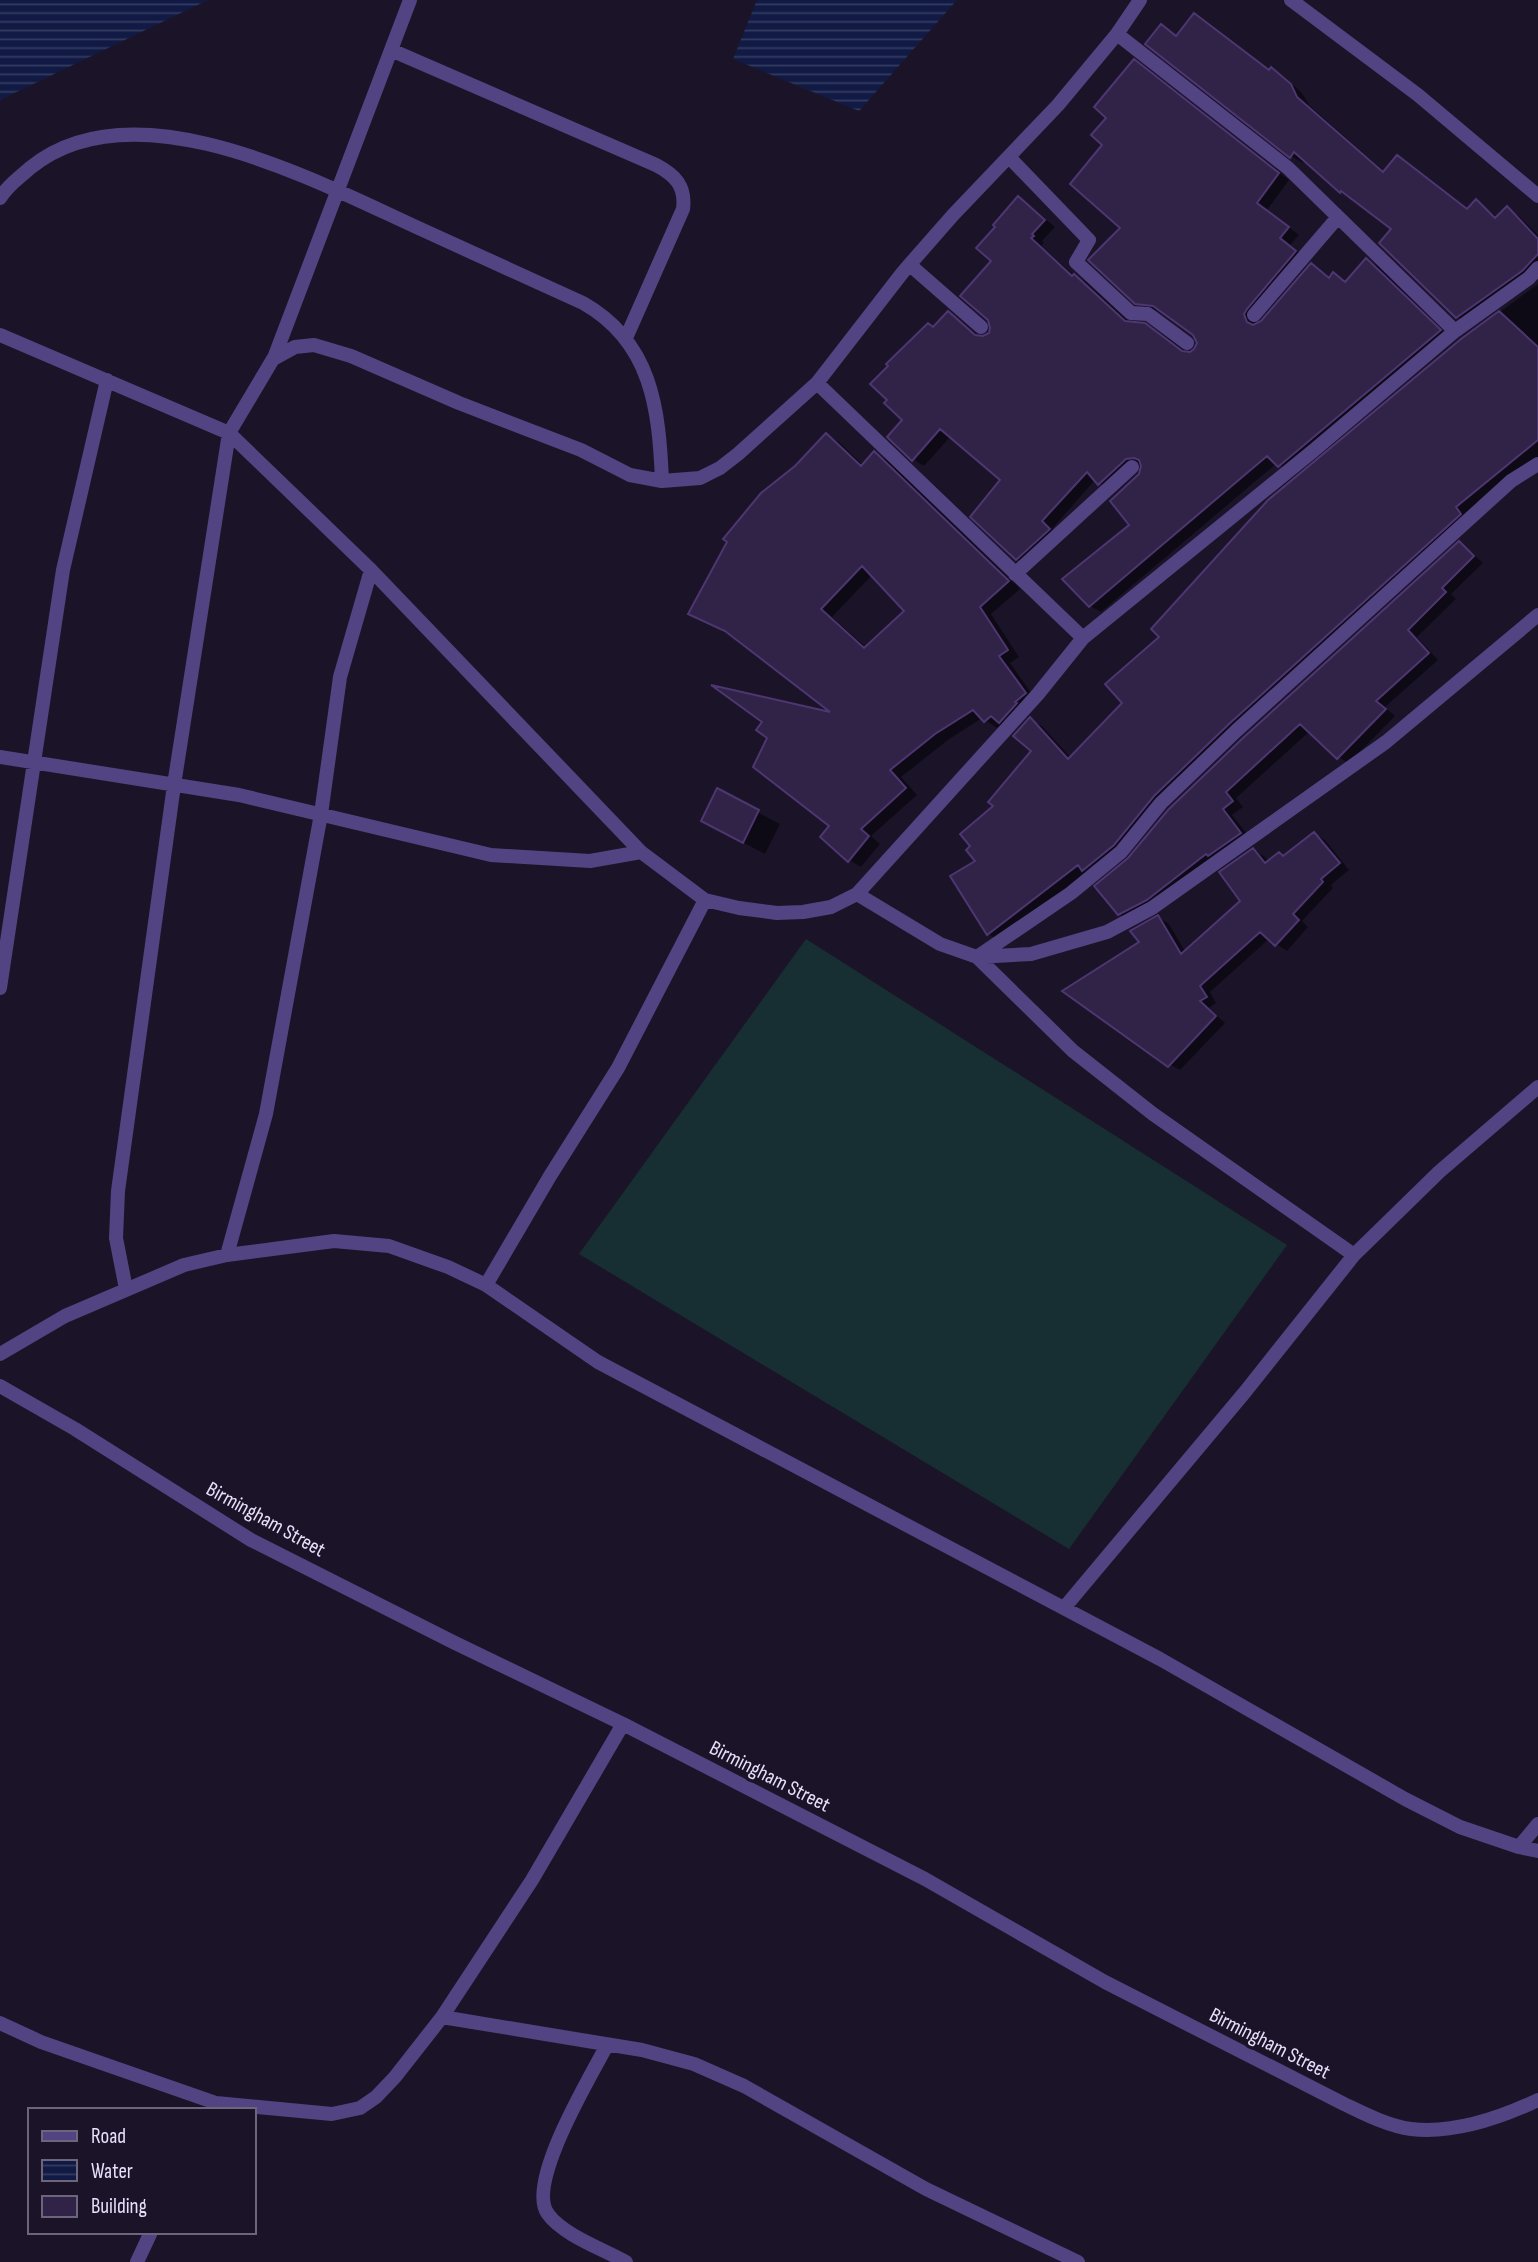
<svg xmlns="http://www.w3.org/2000/svg" width="1538" height="2262" font-family="'Sofia Sans Condensed',sans-serif">
<style>
.pitch{fill:#172e32}
.water{fill:url(#water-rules)}
.shadow{fill:#0007;fill-rule:evenodd}
.building{fill:#312247;stroke:#4d3671;stroke-width:2;fill-rule:evenodd}
.lines{fill:none;stroke-linecap:round;stroke-linejoin:round}
.street{stroke:#524482;stroke-width:14}
.labels{text-anchor:middle;stroke-width:7;stroke-linejoin:round;paint-order:stroke}
.street-label{font-size:21px;fill:#e8dffb;stroke:#1b1428}
</style>
<defs>
<pattern id="water-rules" width="6" height="5" patternUnits="userSpaceOnUse" patternTransform="scale(1.75)"><rect width="6" height="5" fill="#111a44"/><path d="M0 2.5h6" fill="none" stroke="#343b60"/></pattern>
</defs>
<rect width="100%" height="100%" fill="#1b1428"/>
<path class="pitch" d="M 806,939 L 1287,1245 L 1069,1549 L 579,1254 Z"/>
<path class="water" d="M 0,0 L 208,0 L 0,100 Z
M 757,0 L 957,0 L 859,111 L 733,59 Z"/>
<path class="shadow" d="M 1206,22 L 1270,71 L 1283,76 L 1302,93 L 1309,105 L 1385,172 L 1468,210 L 1477,201 L 1498,218 L 1507,209 L 1519,216 L 1538,235 L 1538,274 L 1469,324 L 1457,317 L 1394,229 L 1341,192 L 1305,160 L 1303,163 L 1291,156 L 1161,26 L 1178,37 Z
M 1145,68 L 1289,180 L 1267,210 L 1299,235 L 1290,245 L 1306,258 L 1257,315 L 1255,327 L 1262,323 L 1311,266 L 1330,278 L 1333,274 L 1347,283 L 1367,260 L 1378,266 L 1450,338 L 1290,472 L 1277,463 L 1101,612 L 1090,606 L 1131,525 L 1144,464 L 1138,465 L 1110,490 L 1095,480 L 1052,529 L 1060,536 L 1028,565 L 1017,559 L 1003,480 L 951,436 L 924,466 L 913,459 L 905,419 L 889,400 L 934,328 L 948,313 L 980,337 L 990,334 L 994,261 L 1018,198 L 1029,205 L 1055,227 L 1042,241 L 1044,243 L 1041,246 L 1074,275 L 1086,282 L 1130,323 L 1184,353 L 1191,354 L 1198,343 L 1194,334 L 1163,311 L 1148,309 L 1136,302 L 1104,145 Z
M 1538,284 L 1538,458 L 1466,515 L 1166,803 L 1126,852 L 1000,941 L 988,934 L 953,877 L 978,861 L 1033,751 L 1030,720 L 1042,726 L 1071,758 L 1124,703 L 1162,637 L 1462,340 Z
M 827,435 L 839,442 L 864,466 L 875,454 L 887,460 L 1020,589 L 991,614 L 1019,657 L 1010,663 L 1037,701 L 997,728 L 982,718 L 948,740 L 901,777 L 917,795 L 871,836 L 880,844 L 861,867 L 849,860 L 832,826 L 769,738 L 765,722 L 837,715 L 731,634 L 690,614 L 796,467 ZM 872,575 L 907,611 L 867,648 L 832,617 Z
M 1459,544 L 1469,550 L 1483,563 L 1451,594 L 1456,599 L 1417,637 L 1438,660 L 1385,707 L 1395,716 L 1349,763 L 1338,757 L 1310,731 L 1236,798 L 1243,807 L 1232,815 L 1251,839 L 1130,920 L 1119,914 L 1130,860 Z
M 718,791 L 780,824 L 765,854 L 725,833 Z
M 1314,834 L 1325,840 L 1349,870 L 1331,885 L 1333,888 L 1302,921 L 1308,927 L 1287,951 L 1269,939 L 1210,992 L 1216,1003 L 1209,1008 L 1225,1023 L 1180,1070 L 1169,1064 L 1142,943 L 1158,917 L 1169,924 L 1186,953 L 1242,901 L 1253,850 L 1264,856 L 1269,862 L 1285,857 Z"/>
<path class="building" d="M 1194,13 L 1269,70 L 1271,67 L 1291,84 L 1297,97 L 1383,172 L 1397,155 L 1467,209 L 1476,199 L 1495,218 L 1507,206 L 1538,239 L 1538,254 L 1522,271 L 1456,318 L 1379,243 L 1391,229 L 1341,191 L 1340,193 L 1294,152 L 1290,158 L 1145,44 L 1161,24 L 1176,36 Z
M 1134,59 L 1279,173 L 1257,203 L 1289,227 L 1280,238 L 1296,251 L 1247,309 L 1244,314 L 1247,322 L 1253,325 L 1261,321 L 1311,263 L 1329,278 L 1333,272 L 1345,282 L 1366,258 L 1441,330 L 1278,467 L 1267,456 L 1089,607 L 1062,579 L 1129,525 L 1110,501 L 1139,474 L 1141,466 L 1139,460 L 1134,458 L 1126,459 L 1098,485 L 1087,472 L 1042,521 L 1050,529 L 1016,560 L 970,517 L 1000,480 L 940,429 L 912,461 L 887,437 L 902,420 L 884,403 L 887,400 L 870,384 L 888,366 L 886,364 L 928,323 L 933,327 L 948,311 L 975,335 L 983,336 L 989,333 L 990,328 L 988,320 L 960,296 L 991,261 L 976,248 L 995,227 L 993,225 L 1018,196 L 1045,220 L 1032,234 L 1034,236 L 1031,238 L 1072,276 L 1074,274 L 1125,321 L 1145,323 L 1182,351 L 1190,352 L 1194,349 L 1197,343 L 1193,335 L 1153,306 L 1135,304 L 1088,260 L 1120,228 L 1070,184 L 1102,145 L 1091,135 L 1106,118 L 1094,107 Z
M 1499,311 L 1538,347 L 1538,440 L 1456,507 L 1461,514 L 1229,724 L 1154,796 L 1114,845 L 1082,871 L 1078,865 L 987,935 L 950,876 L 975,861 L 966,850 L 970,846 L 960,834 L 993,806 L 988,802 L 1031,751 L 1013,736 L 1030,717 L 1068,759 L 1122,703 L 1105,684 L 1159,637 L 1151,629 L 1268,500 L 1461,339 Z
M 826,433 L 861,466 L 874,451 L 1009,581 L 980,607 L 1008,650 L 999,656 L 1026,693 L 1015,702 L 1017,703 L 999,723 L 991,716 L 984,722 L 973,710 L 935,734 L 890,770 L 906,788 L 861,829 L 869,836 L 848,862 L 820,837 L 829,826 L 753,767 L 767,738 L 756,730 L 762,722 L 711,685 L 830,712 L 725,631 L 688,614 L 727,542 L 723,539 L 761,493 L 795,466 ZM 862,566 L 904,611 L 864,648 L 821,609 Z
M 1459,541 L 1474,556 L 1442,588 L 1446,592 L 1408,630 L 1429,653 L 1376,701 L 1386,709 L 1337,759 L 1300,724 L 1226,792 L 1233,801 L 1223,809 L 1241,833 L 1208,856 L 1206,854 L 1147,900 L 1118,915 L 1094,886 L 1128,858 L 1168,810 L 1243,738 Z
M 717,788 L 759,810 L 743,843 L 701,821 Z
M 1314,832 L 1340,863 L 1321,879 L 1323,882 L 1293,914 L 1299,920 L 1275,946 L 1260,932 L 1200,986 L 1207,997 L 1200,1001 L 1216,1016 L 1168,1067 L 1062,991 L 1139,942 L 1130,931 L 1158,915 L 1181,954 L 1240,901 L 1219,872 L 1253,848 L 1265,863 L 1279,852 L 1283,856 Z"/>
<g class="lines">
<path class="street" d="M 1291,0 L 1418,95 L 1538,196
M 1117,34 L 1288,168 L 1455,331
M 391,50 L 656,165 C 675,175 686,186 683,209 L 626,338
M 1009,157 L 1089,240 L 1076,262 L 1131,313 L 1148,314 L 1187,343
M 0,198 C 8,185 19,178 30,168 C 133,84 312,179 414,226 C 471,252 527,278 583,303 C 652,342 659,409 662,481
M 910,265 L 981,327
M 1254,315 L 1338,217
M 0,335 L 229,433 L 371,570 L 641,852 L 705,900 L 739,908 L 777,913 L 803,912 L 831,907 L 857,894 L 1038,694 L 1083,638 L 1313,451 L 1455,331 L 1529,278 L 1538,268
M 274,358 L 410,0
M 817,383 L 1083,638
M 1015,574 L 1132,467
M 0,757 L 239,795 L 491,855 L 590,861 L 641,852
M 857,894 L 940,944 L 977,957 L 1031,954 L 1107,932 L 1152,908 L 1386,742 L 1538,615
M 0,988 L 63,570 L 107,380
M 227,1255 L 266,1114 L 321,814 L 340,677 L 371,570
M 1354,1255 L 1153,1114 L 1073,1051 L 977,957 L 1071,893 L 1121,852 L 1161,803 L 1236,731 L 1511,481 L 1538,464
M 486,1285 L 550,1176 L 618,1068 L 705,900
M 126,1289 L 116,1238 L 118,1191 L 174,785 L 229,433 L 273,359 L 295,347 L 314,345 L 351,356 L 459,403 L 581,450 L 630,475 L 662,481 L 700,478 L 720,468 L 738,454 L 817,383 L 903,272 L 953,215 L 1058,105 L 1117,34 L 1140,0
M 0,1354 L 65,1316 L 184,1265 L 227,1255 L 334,1241 L 389,1246 L 448,1267 L 486,1285 L 598,1362 L 1160,1659 L 1405,1799 L 1460,1827 L 1519,1847 L 1538,1851
M 0,1386 L 75,1429 L 251,1540 L 453,1642 L 623,1724 L 925,1879 L 1105,1982 L 1344,2104 C 1365,2114 1388,2126 1411,2129 C 1454,2134 1500,2118 1538,2100
M 1064,1608 L 1245,1392 L 1354,1255 L 1439,1172 L 1538,1087
M 1519,1847 L 1538,1824
M 442,2017 L 642,2050 L 694,2064 L 744,2086 L 926,2189 L 1078,2262
M 0,2023 L 41,2042 L 216,2103 L 332,2114 L 360,2108 L 376,2097 L 395,2077 L 442,2017 L 532,1880 L 623,1724
M 607,2045 C 591,2076 525,2184 548,2214 C 563,2235 603,2249 626,2262
M 137,2262 L 151,2232"/>
</g>
<g class="labels">
<g class="street-label">
<text transform="translate(266 1519) rotate(29)" y="7">Birmingham Street</text>
<text transform="translate(770 1776) rotate(27)" y="7">Birmingham Street</text>
<text transform="translate(1270 2043) rotate(27)" y="7">Birmingham Street</text>
</g>
</g>
<rect x="28" y="2108" width="228" height="126" fill="#1b1428" stroke="#6d657c" stroke-width="2"/>
<rect x="42" y="2131" width="35" height="10" fill="#524482" stroke="#6d657c" stroke-width="2"/>
<text x="91" y="2143" font-size="21" fill="#e8dffb">Road</text>
<rect x="42" y="2160" width="35" height="21" fill="url(#water-rules)" stroke="#6d657c" stroke-width="2"/>
<text x="91" y="2178" font-size="21" fill="#e8dffb">Water</text>
<rect x="42" y="2196" width="35" height="21" fill="#312247" stroke="#6d657c" stroke-width="2"/>
<text x="91" y="2213" font-size="21" fill="#e8dffb">Building</text>
</svg>
